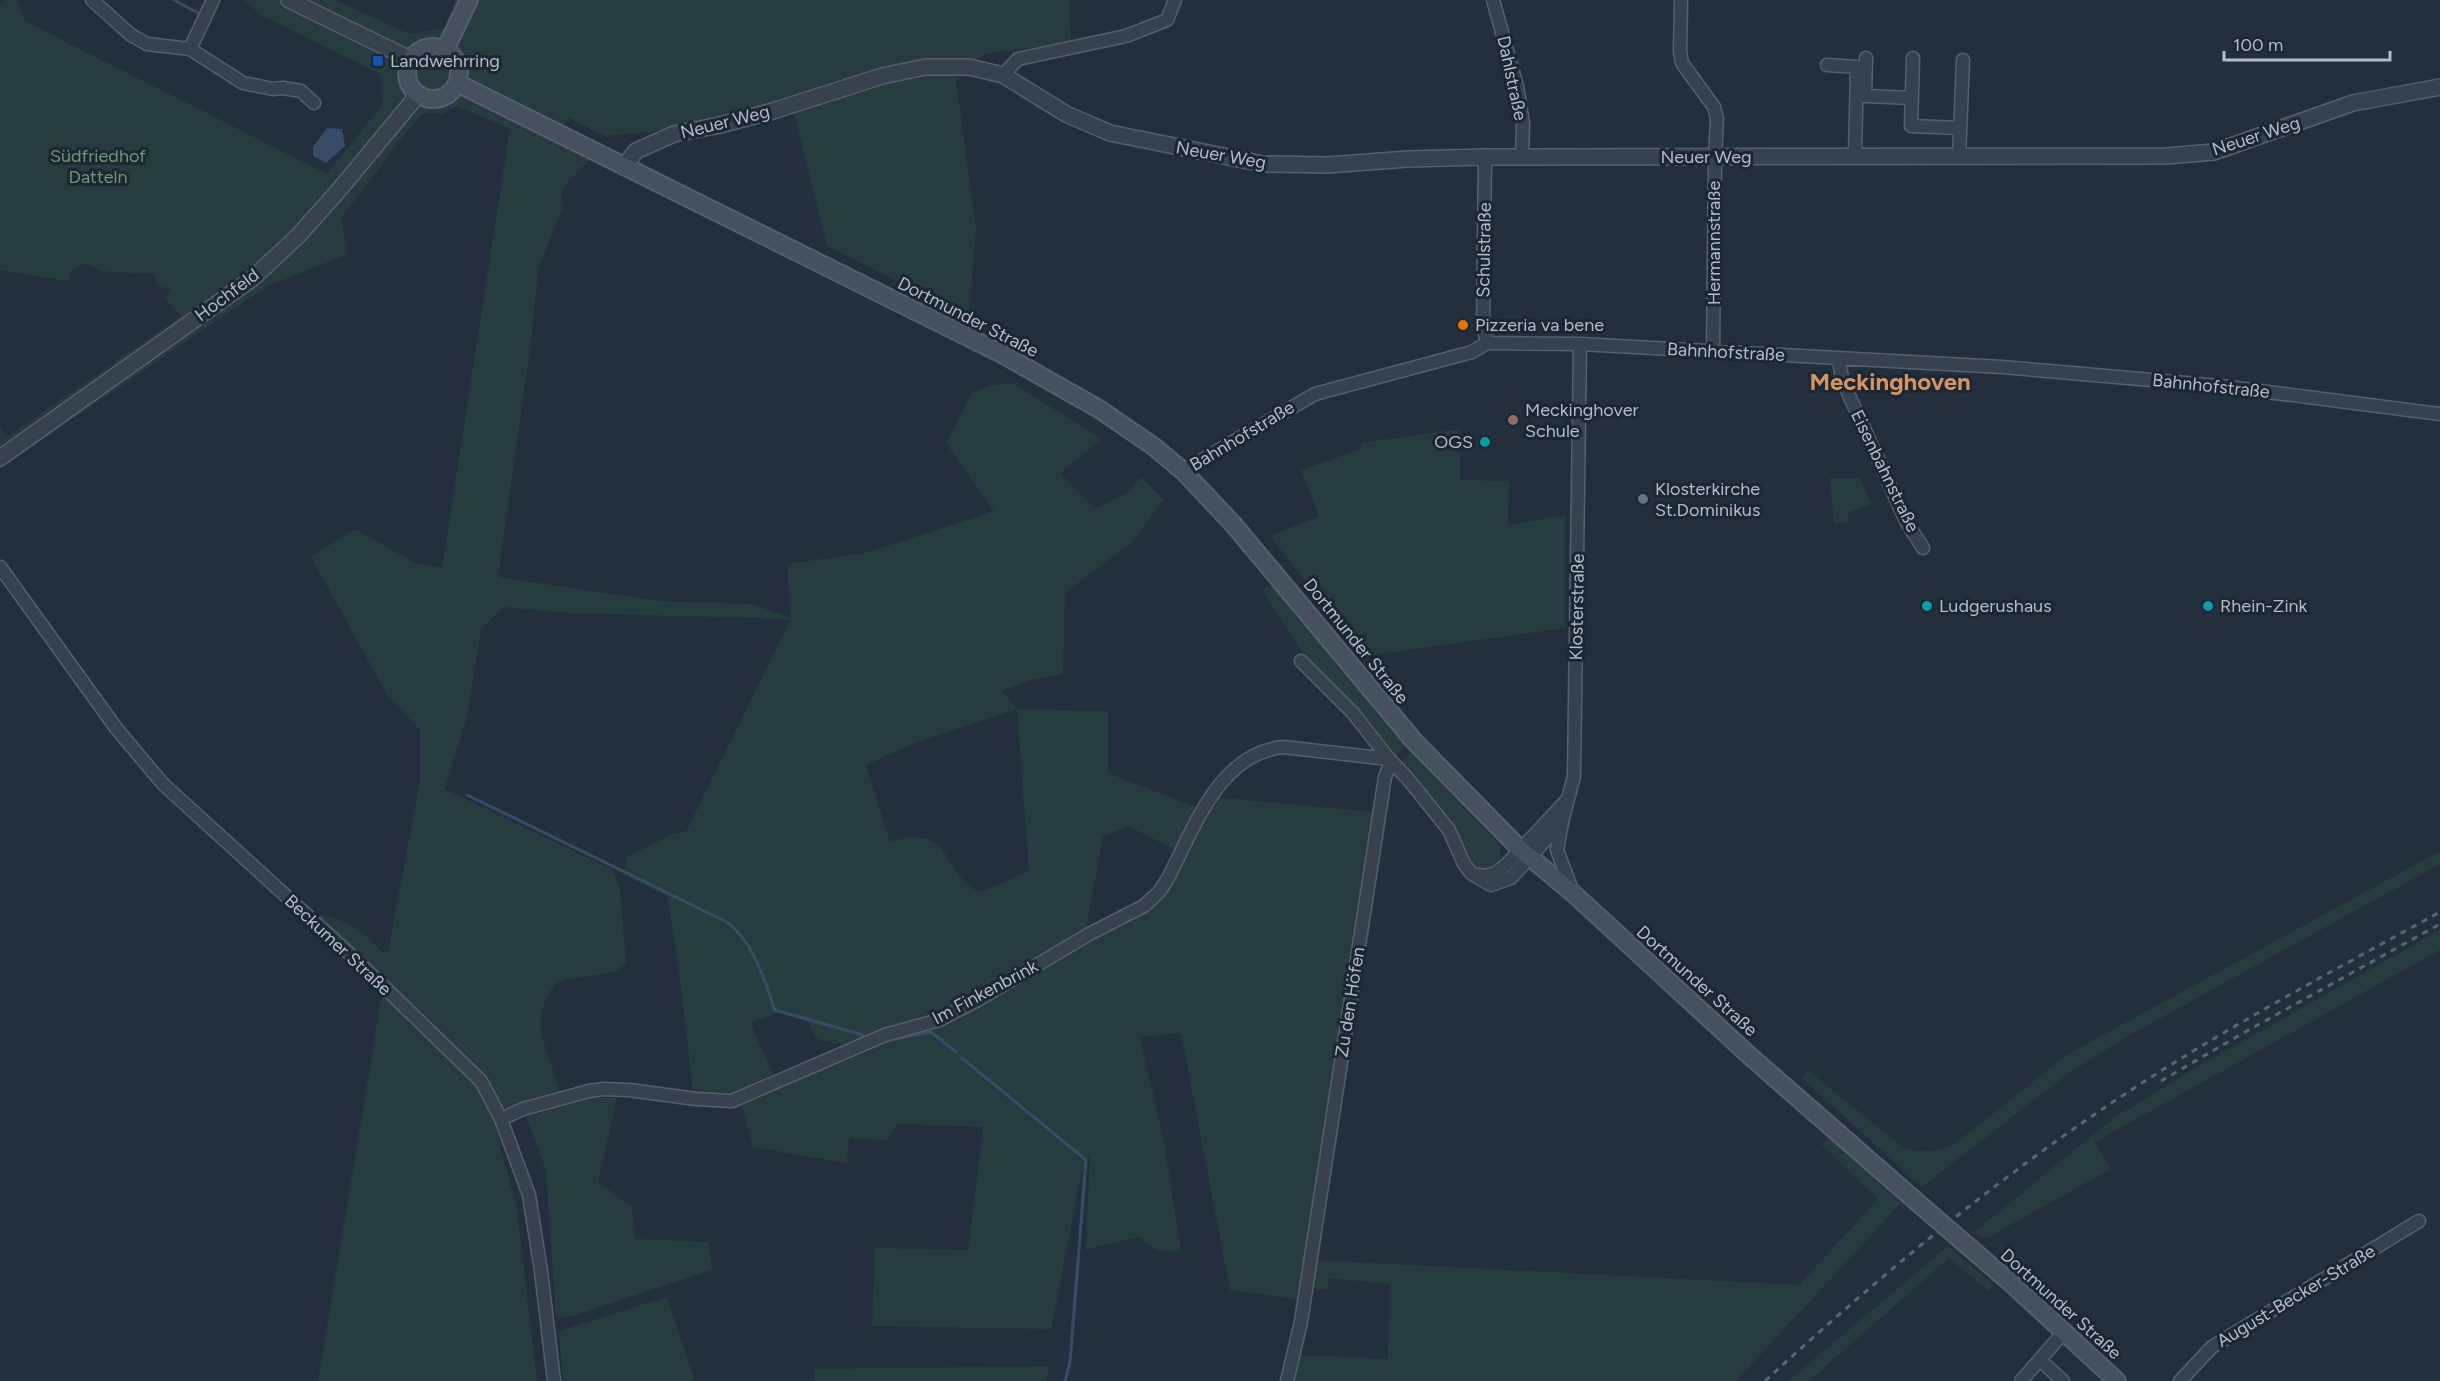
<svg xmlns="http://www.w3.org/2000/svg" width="2440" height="1381" font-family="Figtree,sans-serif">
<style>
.green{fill:#263c3f;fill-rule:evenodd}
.water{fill:#394c67}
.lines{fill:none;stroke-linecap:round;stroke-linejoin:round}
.stream{stroke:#394c67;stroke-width:3}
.minor-casing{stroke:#565f6c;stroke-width:15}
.tertiary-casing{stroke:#565f6c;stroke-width:18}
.secondary-casing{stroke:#565f6c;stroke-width:20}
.minor{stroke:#38414e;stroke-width:12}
.tertiary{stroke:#38414e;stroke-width:15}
.secondary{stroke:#465061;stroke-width:16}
.rail{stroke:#5a6575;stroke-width:3;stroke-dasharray:6 6;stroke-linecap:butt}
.secondary-bridge-casing{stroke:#565f6c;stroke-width:20;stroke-linecap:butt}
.secondary-bridge{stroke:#465061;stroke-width:16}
.transit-dot{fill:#1a4fb4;stroke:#1d2633;stroke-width:2}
.food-dot{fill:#e8710a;stroke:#1d2633;stroke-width:2}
.education-dot{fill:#8d6e63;stroke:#1d2633;stroke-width:2}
.culture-dot{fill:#0f9aa8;stroke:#1d2633;stroke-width:2}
.worship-dot{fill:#6b7280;stroke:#1d2633;stroke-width:2}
.labels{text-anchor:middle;stroke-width:6;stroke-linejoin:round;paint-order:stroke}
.poi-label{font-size:18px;fill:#b4bcc9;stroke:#1d2633;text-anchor:start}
.street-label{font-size:18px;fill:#b4bcc9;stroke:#1d2633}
.park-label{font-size:18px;fill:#6b9a76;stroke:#1d2633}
.district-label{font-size:24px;font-weight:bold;fill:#d59563;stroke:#1d2633}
</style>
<rect width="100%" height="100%" fill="#242f3e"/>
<path class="green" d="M 6,0 L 17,0 L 25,21 L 327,174 L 383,104 L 380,74 L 262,16 L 244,0 L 336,0 L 409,34 L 444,28 L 455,0 L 1069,0 L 1071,44 L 986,53 L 956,81 L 976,229 L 969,317 L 827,246 L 792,105 L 720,125 L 605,136 L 568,117 L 561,135 L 596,153 L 566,184 L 561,196 L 563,208 L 538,269 L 532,334 L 498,577 L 659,601 L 751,604 L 791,618 L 787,564 L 866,553 L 994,511 L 946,443 L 971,394 L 991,385 L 1014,384 L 1102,439 L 1060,473 L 1095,509 L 1127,493 L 1141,477 L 1164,499 L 1131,543 L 1065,593 L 1063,674 L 1035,679 L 1002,691 L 1017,709 L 1108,711 L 1108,773 L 1200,809 L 1178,851 L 1128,826 L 1103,837 L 1086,928 L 1090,935 L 1144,909 L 1213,797 L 1374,812 L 1300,1299 L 1230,1290 L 1181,1033 L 1140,1037 L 1165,1147 L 1181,1252 L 1157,1250 L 1139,1237 L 1086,1249 L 1090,1153 L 1081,1175 L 1051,1329 L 872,1326 L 875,1248 L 968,1250 L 983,1127 L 898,1124 L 887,1140 L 849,1138 L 847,1163 L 753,1147 L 741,1102 L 870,1051 L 817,1039 L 807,1021 L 778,1013 L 750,1023 L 774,1075 L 738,1092 L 728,1095 L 693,1092 L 679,970 L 667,896 L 623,874 L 627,857 L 672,834 L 686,832 L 791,619 L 568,613 L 504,607 L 481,629 L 468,713 L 445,789 L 612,869 L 620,888 L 626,963 L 616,972 L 567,979 L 555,984 L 546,998 L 541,1017 L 541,1034 L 561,1094 L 508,1108 L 509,1111 L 502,1115 L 482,1079 L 303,911 C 340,919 356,922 382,952 L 388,953 L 420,780 L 420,730 L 386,693 L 311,557 L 355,529 L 415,563 L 442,568 L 510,129 L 457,106 L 442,114 L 424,113 L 415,122 L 341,218 L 348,254 L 266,287 L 0,469 L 0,427 L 7,437 L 181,316 L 164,297 L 170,292 L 170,289 L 157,286 L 154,274 L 100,271 L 85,263 L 72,269 L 69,281 L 0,270 L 0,5 ZM 1017,709 L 1029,871 L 980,892 C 940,875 955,821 890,842 L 866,765 L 920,741 Z
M 1460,429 L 1460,480 L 1509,481 L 1508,525 L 1565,515 L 1565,628 L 1364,656 L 1270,536 L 1319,516 L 1301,470 L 1361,449 L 1361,443 Z
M 1830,478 L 1860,478 L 1872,504 L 1849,512 L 1847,522 L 1834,523 Z
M 1274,583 L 1406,746 L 1395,756 L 1302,652 L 1262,590 Z
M 1411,752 L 1500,845 L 1501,859 C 1496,869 1483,874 1473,866 C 1461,856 1455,830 1446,816 C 1432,797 1415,779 1400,761 Z
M 2440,851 L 2440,864 L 2121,1040 L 2065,1076 L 1922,1187 L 1803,1079 L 1807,1070 L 1904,1148 C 1924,1153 1937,1152 1956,1143 L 2068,1054 Z
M 2440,930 L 2440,950 L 2095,1142 L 2111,1169 L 1987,1238 L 1973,1233 L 2115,1117 L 2206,1062 Z
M 383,988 L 478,1083 L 502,1135 L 498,1139 L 517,1209 L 537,1381 L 318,1381 Z
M 588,1098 L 617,1098 L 598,1182 L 632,1207 L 635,1239 L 709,1242 L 712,1270 L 576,1315 L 556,1318 L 546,1170 L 526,1117 Z
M 1830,1139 L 1901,1203 L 1736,1381 L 1292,1381 L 1300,1355 L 1388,1359 L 1390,1284 L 1329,1278 L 1327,1290 L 1311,1288 L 1313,1260 L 1799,1285 L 1878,1199 L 1821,1144 Z
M 1948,1246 L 1994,1285 L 1989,1291 L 1949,1258 L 1809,1381 L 1788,1381 Z
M 667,1297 L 695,1381 L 563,1381 L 559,1331 Z
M 1049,1366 L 1046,1381 L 814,1381 L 815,1369 Z"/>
<path class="water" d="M 327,128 L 342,129 L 345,146 L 326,163 L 313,156 L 313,147 Z"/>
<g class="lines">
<path class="stream" d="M 174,0 L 198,13
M 467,795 L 727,922 C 754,943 764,979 775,1010 L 863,1035
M 890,1040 L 931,1032 L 956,1052
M 962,1058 L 1086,1160 L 1070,1362 L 1065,1381"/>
<g class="minor-casing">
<path id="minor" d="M 92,0 L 131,35 L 147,44 L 190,49 L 243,83 L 273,89 L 283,88 L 301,91 L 314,103
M 1493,0 L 1517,86 L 1523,123 L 1522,157
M 1681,0 L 1680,52 L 1682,63 L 1714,107 L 1717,119 L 1715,157 L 1713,352
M 190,49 L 213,0
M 1866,58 L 1865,96 L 1912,98
M 1913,58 L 1911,126 L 1959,128
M 1827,65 L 1857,67 L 1855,157
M 1003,75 L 1018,59 L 1126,36 L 1167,20 L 1175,0
M 1485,157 L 1483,327 L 1487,343
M 1959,157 L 1963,60
M 1838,358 L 1843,382 L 1907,523 L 1923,548
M 1183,471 L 1315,394 L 1472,352 L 1487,343 L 1580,344 L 2002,367 L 2221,386 L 2440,414
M 0,567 L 116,728 L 163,784 L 352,956 L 481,1081 L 501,1119 L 529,1195 L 541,1271 L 554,1381
M 1301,661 L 1353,713 L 1389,759
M 1562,823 L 1557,850 L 1572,890
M 1473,874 L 1484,876 L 1496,873 L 1507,864 L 1566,801
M 501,1119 L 523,1109 L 589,1091 L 603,1089 L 629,1090 L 696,1099 L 732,1101 L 885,1035 L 939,1020 L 976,1001 L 1091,933 L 1144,906 L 1159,892 L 1167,880 C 1194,829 1218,754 1283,747 L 1389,759 L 1408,779 L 1449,830 L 1464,864 L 1472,874 L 1491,885 L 1511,878 L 1562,822 L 1574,776 L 1580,344
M 2040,1360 L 2063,1381
M 1287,1381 L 1301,1322 L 1385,777 L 1391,762
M 2021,1381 L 2063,1333
M 2180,1381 L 2212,1347 L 2419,1221"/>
</g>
<g class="tertiary-casing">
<path id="tertiary" d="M 289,0 L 410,59
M 624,167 L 636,151 L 674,134 L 720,125 L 773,111 L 882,76 L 925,67 L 969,67 L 1003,75 L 1066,114 L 1110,133 L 1263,164 L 1327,165 L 1408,159 L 1485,157 L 2166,156 L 2214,152 L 2353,103 L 2440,87
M 0,458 L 253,278 L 298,236 L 339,190 L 412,102 L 415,92"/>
</g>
<g class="secondary-casing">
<path id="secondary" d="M407 73a26 26 0 1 1 52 0a26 26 0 1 1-52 0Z
M 445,50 L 469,0
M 457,83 L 1002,354 L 1099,409 L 1153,446 L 1183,471 L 1233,524 L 1414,741 L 1520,849 L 1574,894 L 1751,1057 L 1910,1196
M 1962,1241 L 2012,1284 L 2117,1381"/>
</g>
<use href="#minor" class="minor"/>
<use href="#tertiary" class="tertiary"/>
<use href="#secondary" class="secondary"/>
<path class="rail" d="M 2161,1081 L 2245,1032 L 2440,924
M 1765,1381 C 1872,1283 1986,1187 2107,1106 C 2214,1034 2327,974 2440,912"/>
<g class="secondary-bridge-casing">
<path id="secondary-bridge" d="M 1910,1196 L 1962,1241"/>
</g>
<use href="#secondary-bridge" class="secondary-bridge"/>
</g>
<rect class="transit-dot" x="372" y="55" width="12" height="12" rx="3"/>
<circle class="food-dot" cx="1463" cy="325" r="6"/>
<circle class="education-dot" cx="1513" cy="420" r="6"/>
<g class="culture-dot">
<circle cx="1485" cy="442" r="6"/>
<circle cx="1927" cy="606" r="6"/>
<circle cx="2208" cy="606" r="6"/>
</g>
<circle class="worship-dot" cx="1643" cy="499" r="6"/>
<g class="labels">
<g class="poi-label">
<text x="390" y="67">Landwehrring</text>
<text x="1475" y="331">Pizzeria va bene</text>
<text x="1525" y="416">Meckinghover<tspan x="1525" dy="21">Schule</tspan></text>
<text x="1473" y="448" text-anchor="end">OGS</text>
<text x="1655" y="495">Klosterkirche<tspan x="1655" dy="21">St.Dominikus</tspan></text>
<text x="1939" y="612">Ludgerushaus</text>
<text x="2220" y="612">Rhein-Zink</text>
</g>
<g class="street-label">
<text transform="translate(1512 78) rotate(78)" y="6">Dahlstraße</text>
<text transform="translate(725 122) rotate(-14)" y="6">Neuer Weg</text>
<text transform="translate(2256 136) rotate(-18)" y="6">Neuer Weg</text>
<text transform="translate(1221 155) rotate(10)" y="6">Neuer Weg</text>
<text x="1706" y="163">Neuer Weg</text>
<text transform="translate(1714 243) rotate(-90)" y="6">Hermannstraße</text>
<text transform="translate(1484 250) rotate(-89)" y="6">Schulstraße</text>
<text transform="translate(227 295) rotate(-37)" y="6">Hochfeld</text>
<text transform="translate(968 317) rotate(27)" y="6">Dortmunder Straße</text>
<text transform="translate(1726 352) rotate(3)" y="6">Bahnhofstraße</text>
<text transform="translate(2211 386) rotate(6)" y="6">Bahnhofstraße</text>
<text transform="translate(1242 436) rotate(-31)" y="6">Bahnhofstraße</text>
<text transform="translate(1885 471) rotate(64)" y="6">Eisenbahnstraße</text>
<text transform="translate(1577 607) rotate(-89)" y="6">Klosterstraße</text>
<text transform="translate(1356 641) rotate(51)" y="6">Dortmunder Straße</text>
<text transform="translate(338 945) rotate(43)" y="6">Beckumer Straße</text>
<text transform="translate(1697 981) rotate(42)" y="6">Dortmunder Straße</text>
<text transform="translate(985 992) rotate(-28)" y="6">Im Finkenbrink</text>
<text transform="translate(1350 1002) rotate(-81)" y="6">Zu den Höfen</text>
<text transform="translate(2296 1296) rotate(-31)" y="6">August-Becker-Straße</text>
<text transform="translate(2061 1304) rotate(42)" y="6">Dortmunder Straße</text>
</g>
<g class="park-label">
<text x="98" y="162">Südfriedhof<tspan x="98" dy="21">Datteln</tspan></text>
</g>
<g class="district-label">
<text x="1890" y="390">Meckinghoven</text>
</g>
</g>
<path d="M2224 51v9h166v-9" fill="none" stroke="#b4bcc9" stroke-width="3"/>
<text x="2233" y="51" font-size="18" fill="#b4bcc9" stroke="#1d2633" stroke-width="4.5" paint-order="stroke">100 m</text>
</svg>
